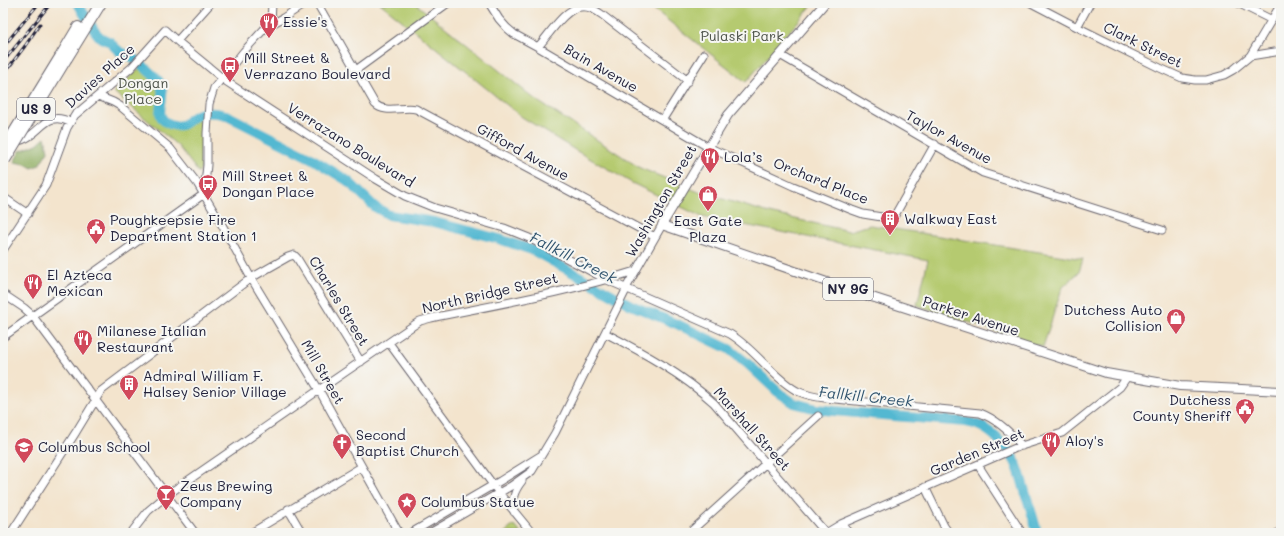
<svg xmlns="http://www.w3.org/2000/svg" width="1284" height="536" font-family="Mali,sans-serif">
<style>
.green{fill:#b5ca6f;stroke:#6c7655}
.forest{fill:#90ae62;stroke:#59684e}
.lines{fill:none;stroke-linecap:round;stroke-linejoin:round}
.river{stroke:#52b8d1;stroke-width:10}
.minor-casing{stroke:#6b666e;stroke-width:9}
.major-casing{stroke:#6b666e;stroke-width:10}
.highway-casing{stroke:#6b666e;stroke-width:12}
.minor{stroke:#fff;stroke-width:7}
.major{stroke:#fff;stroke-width:8}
.highway{stroke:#fff;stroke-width:10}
.rail-casing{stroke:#22223b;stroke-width:3}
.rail{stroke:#f6f6f2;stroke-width:1.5;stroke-dasharray:4.5;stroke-linecap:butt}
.highway-bridge-casing{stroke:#6b666e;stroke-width:12;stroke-linecap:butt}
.highway-bridge{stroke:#fff;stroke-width:10}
.labels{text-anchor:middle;stroke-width:4;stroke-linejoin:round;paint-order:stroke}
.shield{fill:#f6f6f2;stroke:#626272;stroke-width:1}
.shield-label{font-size:13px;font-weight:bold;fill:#22223b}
.poi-label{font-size:14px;fill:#22223b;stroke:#f6f6f2;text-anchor:start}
.park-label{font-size:14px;fill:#4e544b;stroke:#f6f6f2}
.street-label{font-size:14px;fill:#22223b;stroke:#f6f6f2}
.water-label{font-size:15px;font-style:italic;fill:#335670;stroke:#f6f6f2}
</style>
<rect width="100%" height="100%" fill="#f6f6f2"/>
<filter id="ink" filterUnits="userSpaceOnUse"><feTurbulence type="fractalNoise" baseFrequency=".025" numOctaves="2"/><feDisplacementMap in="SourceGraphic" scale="8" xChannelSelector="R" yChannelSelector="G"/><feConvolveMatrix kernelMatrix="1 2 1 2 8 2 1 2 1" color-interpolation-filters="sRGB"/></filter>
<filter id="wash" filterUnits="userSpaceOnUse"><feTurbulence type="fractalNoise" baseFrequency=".012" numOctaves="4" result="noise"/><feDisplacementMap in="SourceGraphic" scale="16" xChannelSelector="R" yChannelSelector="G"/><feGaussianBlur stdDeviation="0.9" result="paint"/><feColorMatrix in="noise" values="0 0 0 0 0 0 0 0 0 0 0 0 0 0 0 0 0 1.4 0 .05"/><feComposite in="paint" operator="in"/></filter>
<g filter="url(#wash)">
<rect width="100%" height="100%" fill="#f3e4cd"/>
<path class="green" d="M 380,3 L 415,3 L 536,100 L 640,168 L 699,192 L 773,214 L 849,231 L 870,225 L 1083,259 L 1079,272 L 1062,288 L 1043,347 L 917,305 L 928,260 L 702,217 L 632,183 L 575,150 L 522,117 Z
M 646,3 L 814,3 L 746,82 Z
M 142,66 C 153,76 165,83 163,100 C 162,104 160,108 159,113 C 161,119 164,122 170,124 C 186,130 189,116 203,113 L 201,169 L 199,172 L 198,172 L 178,146 L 114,92 Z
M 514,525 L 521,533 L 504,533 Z"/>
<path class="forest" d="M 45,137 L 48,151 L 39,165 L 32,168 L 25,164 L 14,162 L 20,151 L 37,144 Z"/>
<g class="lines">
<path class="river" d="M 78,3 C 80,8 96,34 99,36 C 102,39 106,40 110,42 C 113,45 115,48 119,51 C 123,53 128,55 132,57 C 140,63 148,70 155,77 C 174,94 147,115 170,124 C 185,130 187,118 199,114 C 208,111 218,113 226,115 L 311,158 L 348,181 L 375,207 L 389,215 L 434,222 L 499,239 L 532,250 L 631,305 L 679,325 L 729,349 L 748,364 L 778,392 L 794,403 L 817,409 L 834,411 L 966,422 C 979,424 987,429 997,438 C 1017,457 1019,470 1026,495 C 1030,507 1034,520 1037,533"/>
</g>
</g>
<g filter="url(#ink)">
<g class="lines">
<g class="minor-casing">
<path id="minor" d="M 317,3 L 375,104 C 385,114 403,106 416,109 L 655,237
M 489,3 L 499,19 L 507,28 L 514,34 L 538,47 L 708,147 L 793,186 L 852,210 L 863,214 L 888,218 L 895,215 L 935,144
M 1031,3 L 1077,27 L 1160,68 L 1182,78 L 1195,80 L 1206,80 L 1224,75 L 1233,70 L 1250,56 L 1281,4
M 1238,3 L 1272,20
M 271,23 L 272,3
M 1077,27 L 1090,3
M 177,41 L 211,3
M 538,47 C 548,36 566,7 581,7 C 589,6 595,10 601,14 L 688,81
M 780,55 L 983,173 L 1162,230
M 1250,56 L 1281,51
M 356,70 L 448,3
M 98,96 L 113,102 L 120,106 L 170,148 L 197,183 L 222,225 L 251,278 L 319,390 L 399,533
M 663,119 L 704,54
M 3,140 C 9,141 16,142 22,140 C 42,133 45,110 70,122
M 3,197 L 28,214
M 3,250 L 46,185 L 67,128 L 75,115 L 131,68 L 165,30 L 177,41 L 227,82 L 376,179 L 405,196 L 435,208 L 504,228 L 529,238 L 607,280 L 730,334 C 755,349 772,377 797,391 C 806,395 815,397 825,398 L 980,413 C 996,419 1011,433 1022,446
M 3,294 L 24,308 L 32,315 L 195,533
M 605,333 C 644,353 682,374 714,403 L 826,533
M 3,337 L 204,194 L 207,165 L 207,133 L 209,104 L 214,88 L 244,51 L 266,27 L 283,18 L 306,3
M 389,343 L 499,493 L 532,533
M 978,465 L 1022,533
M 925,487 L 944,526 L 949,533
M 288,509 L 302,533
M 514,512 C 511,500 514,491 522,481
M 841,524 L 849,533
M 11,533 L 76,432 L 101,391 L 251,278 L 288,257 L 294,255 L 297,258 L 361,362
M 131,533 L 148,511 L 167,495 L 319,390 L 420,321 L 431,318 C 499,304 569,292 635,271
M 251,533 L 361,467
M 411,533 L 500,481 L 540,456
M 430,533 L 511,486 L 532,471 L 555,433 L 625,292 L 626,288 L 662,225
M 689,533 L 818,416
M 826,533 L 841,524 L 1018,447 L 1062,433 L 1120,387 L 1127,377
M 1278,533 L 1281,530"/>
</g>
<g class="major-casing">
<path id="major" d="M 825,3 L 728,115 L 662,225 L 844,288 L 1106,373 L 1180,386 L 1281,391"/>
</g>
<g class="highway-casing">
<path id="highway" d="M 60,57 L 78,27
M 67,58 L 101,3"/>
</g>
<use href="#minor" class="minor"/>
<use href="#major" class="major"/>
<use href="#highway" class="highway"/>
<g class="rail-casing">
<path id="rail" d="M 3,47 L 39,3
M 3,62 L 51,3
M 9,67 L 25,46 L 40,24"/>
</g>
<use href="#rail" class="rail"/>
<g class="highway-bridge-casing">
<path id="highway-bridge" d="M 3,150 L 60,57
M 5,160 L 67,58"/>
</g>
<use href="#highway-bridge" class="highway-bridge"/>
</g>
</g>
<defs>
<g id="restaurant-pin" transform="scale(1)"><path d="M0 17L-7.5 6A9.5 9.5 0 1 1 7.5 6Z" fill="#d1495b" stroke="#f6f6f2"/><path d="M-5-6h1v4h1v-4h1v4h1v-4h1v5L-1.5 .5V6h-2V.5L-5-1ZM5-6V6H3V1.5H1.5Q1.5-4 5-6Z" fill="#fff"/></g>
<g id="bus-pin" transform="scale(1)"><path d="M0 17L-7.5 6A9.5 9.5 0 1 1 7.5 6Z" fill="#d1495b" stroke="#f6f6f2"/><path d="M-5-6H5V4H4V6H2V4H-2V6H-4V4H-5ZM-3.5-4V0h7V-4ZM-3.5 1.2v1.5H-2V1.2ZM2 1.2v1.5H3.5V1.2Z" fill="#fff"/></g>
<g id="shop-pin" transform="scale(1)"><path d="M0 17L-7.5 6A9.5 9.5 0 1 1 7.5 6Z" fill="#d1495b" stroke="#f6f6f2"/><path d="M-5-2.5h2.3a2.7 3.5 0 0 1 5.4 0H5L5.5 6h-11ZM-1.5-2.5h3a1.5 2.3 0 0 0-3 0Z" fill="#fff"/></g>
<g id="building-pin" transform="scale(1)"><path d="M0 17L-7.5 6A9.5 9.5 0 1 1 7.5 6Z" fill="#d1495b" stroke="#f6f6f2"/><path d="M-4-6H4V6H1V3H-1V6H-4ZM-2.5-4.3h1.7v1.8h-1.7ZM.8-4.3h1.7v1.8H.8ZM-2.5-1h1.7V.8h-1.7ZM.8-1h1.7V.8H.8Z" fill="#fff"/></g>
<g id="civic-pin" transform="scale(1)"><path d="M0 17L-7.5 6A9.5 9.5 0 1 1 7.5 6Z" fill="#d1495b" stroke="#f6f6f2"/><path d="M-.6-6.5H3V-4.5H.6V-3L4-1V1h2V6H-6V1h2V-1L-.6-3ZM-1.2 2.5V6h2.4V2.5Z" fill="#fff"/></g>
<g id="church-pin" transform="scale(1)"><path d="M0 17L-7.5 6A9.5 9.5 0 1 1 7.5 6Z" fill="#d1495b" stroke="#f6f6f2"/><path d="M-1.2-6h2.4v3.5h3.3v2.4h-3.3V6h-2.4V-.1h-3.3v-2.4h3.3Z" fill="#fff"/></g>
<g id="school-pin" transform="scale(1)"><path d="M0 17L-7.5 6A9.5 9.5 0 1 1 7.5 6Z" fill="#d1495b" stroke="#f6f6f2"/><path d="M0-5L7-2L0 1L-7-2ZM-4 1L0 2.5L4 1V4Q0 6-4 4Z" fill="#fff"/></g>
<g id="bar-pin" transform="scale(1)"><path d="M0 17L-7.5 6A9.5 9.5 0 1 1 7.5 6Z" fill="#d1495b" stroke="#f6f6f2"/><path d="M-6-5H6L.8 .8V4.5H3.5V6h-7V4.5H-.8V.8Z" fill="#fff"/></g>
<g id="sight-pin" transform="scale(1)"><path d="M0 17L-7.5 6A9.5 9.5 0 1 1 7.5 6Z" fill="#d1495b" stroke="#f6f6f2"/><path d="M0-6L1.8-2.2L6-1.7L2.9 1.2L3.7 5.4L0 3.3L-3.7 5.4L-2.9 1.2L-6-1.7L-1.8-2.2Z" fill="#fff"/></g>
</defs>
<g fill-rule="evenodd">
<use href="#restaurant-pin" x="269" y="22"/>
<use href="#bus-pin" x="230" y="66"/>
<use href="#restaurant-pin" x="710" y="157"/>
<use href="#bus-pin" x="208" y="184"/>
<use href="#shop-pin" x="708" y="195"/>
<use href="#building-pin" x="890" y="219"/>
<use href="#civic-pin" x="96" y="228"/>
<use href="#restaurant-pin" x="33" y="283"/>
<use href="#shop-pin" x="1176" y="318"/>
<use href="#restaurant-pin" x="83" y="339"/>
<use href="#building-pin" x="129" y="384"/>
<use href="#civic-pin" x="1245" y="408"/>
<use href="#restaurant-pin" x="1051" y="441"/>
<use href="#church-pin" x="342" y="443"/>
<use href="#school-pin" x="24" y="447"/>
<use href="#bar-pin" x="166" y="494"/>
<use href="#sight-pin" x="407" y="502"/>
</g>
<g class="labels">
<g class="shield">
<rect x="17" y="98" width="38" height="22" rx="3"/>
<rect x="823" y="278" width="50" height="22" rx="3"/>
</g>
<g class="shield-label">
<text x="36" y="114">US 9</text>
<text x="848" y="294">NY 9G</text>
</g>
<g class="poi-label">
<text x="283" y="27">Essie's</text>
<text x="244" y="63">Mill Street &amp;<tspan x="244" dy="16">Verrazano Boulevard</tspan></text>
<text x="724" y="162">Lola’s</text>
<text x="222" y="181">Mill Street &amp;<tspan x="222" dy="16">Dongan Place</tspan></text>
<text x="904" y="224">Walkway East</text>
<text x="110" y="225">Poughkeepsie Fire<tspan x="110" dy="16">Department Station 1</tspan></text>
<text x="708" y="226" text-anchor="middle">East Gate<tspan x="708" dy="16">Plaza</tspan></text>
<text x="47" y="280">El Azteca<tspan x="47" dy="16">Mexican</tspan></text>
<text x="1162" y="315" text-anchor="end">Dutchess Auto<tspan x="1162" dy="16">Collision</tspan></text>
<text x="97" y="336">Milanese Italian<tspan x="97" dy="16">Restaurant</tspan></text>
<text x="143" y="381">Admiral William F.<tspan x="143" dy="16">Halsey Senior Village</tspan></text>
<text x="1231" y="405" text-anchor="end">Dutchess<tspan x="1231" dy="16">County Sheriff</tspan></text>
<text x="356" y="440">Second<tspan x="356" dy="16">Baptist Church</tspan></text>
<text x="1065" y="446">Aloy's</text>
<text x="38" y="452">Columbus School</text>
<text x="180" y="491">Zeus Brewing<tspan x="180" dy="16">Company</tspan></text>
<text x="421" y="507">Columbus Statue</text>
</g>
<g class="park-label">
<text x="742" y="41">Pulaski Park</text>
<text x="143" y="88">Dongan<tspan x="143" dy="16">Place</tspan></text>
</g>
<g class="street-label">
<text transform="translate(1143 45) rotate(26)" y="5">Clark Street</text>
<text transform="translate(601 68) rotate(30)" y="5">Bain Avenue</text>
<text transform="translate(100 76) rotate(-42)" y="5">Davies Place</text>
<text transform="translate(949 137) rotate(29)" y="5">Taylor Avenue</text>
<text transform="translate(351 145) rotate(32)" y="5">Verrazano Boulevard</text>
<text transform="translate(523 152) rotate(29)" y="5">Gifford Avenue</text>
<text transform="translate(821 181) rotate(22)" y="5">Orchard Place</text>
<text transform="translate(661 201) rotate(-60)" y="5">Washington Street</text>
<text transform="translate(490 293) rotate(-13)" y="5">North Bridge Street</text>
<text transform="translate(339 301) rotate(59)" y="5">Charles Street</text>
<text transform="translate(971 316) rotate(18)" y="5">Parker Avenue</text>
<text transform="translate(323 372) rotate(60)" y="5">Mill Street</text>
<text transform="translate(752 429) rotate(48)" y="5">Marshall Street</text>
<text transform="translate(977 452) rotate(-23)" y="5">Garden Street</text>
</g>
<g class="water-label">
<text transform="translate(573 258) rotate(27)" y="5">Fallkill Creek</text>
<text transform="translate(866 397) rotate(6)" y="5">Fallkill Creek</text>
</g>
</g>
<rect width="1284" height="536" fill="none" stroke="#f6f6f2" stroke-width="16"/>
</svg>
